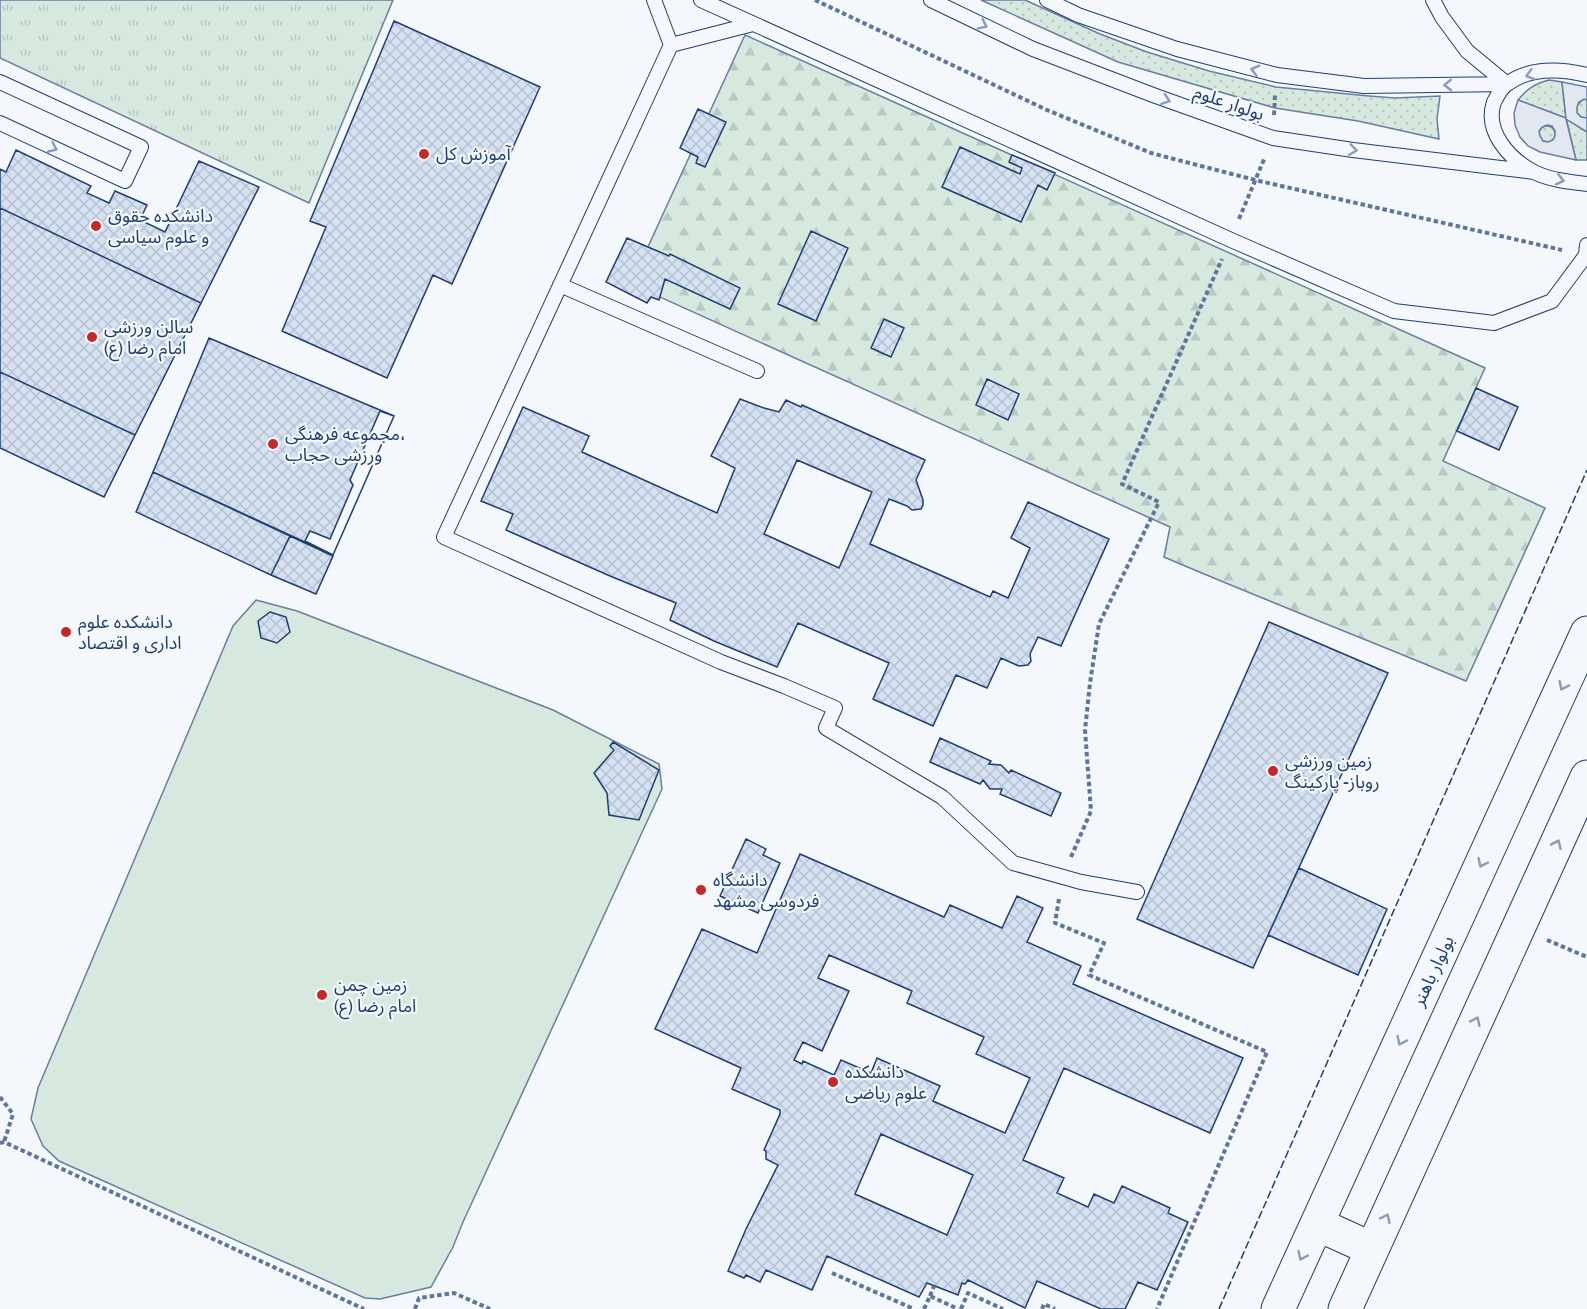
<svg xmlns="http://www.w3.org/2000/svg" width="1587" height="1309" font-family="'Archivo Narrow','Noto Sans Arabic',sans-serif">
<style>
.grass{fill:url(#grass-dots);stroke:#687fa3;stroke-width:1.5}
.forest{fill:url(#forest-firs);stroke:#687fa3;stroke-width:1.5}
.park{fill:url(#park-tufts);stroke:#687fa3;stroke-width:1.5}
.pitch{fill:#d7e8df;stroke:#687fa3;stroke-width:1.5}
.parking{fill:#e3e8f0;stroke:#687fa3;stroke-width:1.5;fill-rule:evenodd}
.building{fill:url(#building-cross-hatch);stroke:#1d3f73;stroke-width:1.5;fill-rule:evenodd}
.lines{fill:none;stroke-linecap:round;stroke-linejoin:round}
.lane-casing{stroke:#1d3f73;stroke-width:16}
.secondary-casing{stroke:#1d3f73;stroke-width:35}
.path{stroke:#5e769c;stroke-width:4;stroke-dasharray:4.5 3;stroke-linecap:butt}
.lane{stroke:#f4f7fb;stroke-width:14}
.secondary{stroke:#f4f7fb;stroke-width:33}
.fence{stroke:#1d3f73;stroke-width:1.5;stroke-dasharray:8 3;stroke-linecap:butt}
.oneway{stroke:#889bb7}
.poi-dot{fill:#c62828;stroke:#f4f7fb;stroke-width:2}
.labels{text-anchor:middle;stroke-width:4.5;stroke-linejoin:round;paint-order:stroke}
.street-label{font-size:18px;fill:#1d3f73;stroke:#f4f7fb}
.poi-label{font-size:18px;fill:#1d3f73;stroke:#f4f7fb;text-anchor:start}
</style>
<defs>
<pattern id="grass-dots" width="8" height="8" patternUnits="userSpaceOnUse" patternTransform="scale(1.5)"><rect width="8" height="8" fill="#d7e8df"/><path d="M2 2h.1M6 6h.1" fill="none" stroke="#b8c8c3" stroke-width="1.8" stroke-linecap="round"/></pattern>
<pattern id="forest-firs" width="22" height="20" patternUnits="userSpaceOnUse" patternTransform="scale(1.5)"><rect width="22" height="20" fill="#d7e8df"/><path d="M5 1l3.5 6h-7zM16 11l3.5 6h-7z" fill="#b8c8c3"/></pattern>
<pattern id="park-tufts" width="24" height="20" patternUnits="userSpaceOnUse" patternTransform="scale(1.5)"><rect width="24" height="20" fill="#d7e8df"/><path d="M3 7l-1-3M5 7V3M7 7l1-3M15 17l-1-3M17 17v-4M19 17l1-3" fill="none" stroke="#b8c8c3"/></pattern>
<pattern id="building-cross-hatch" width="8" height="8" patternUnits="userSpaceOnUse" patternTransform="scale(1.5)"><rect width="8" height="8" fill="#d5e0f0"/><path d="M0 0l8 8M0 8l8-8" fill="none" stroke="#b6c1d1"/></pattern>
</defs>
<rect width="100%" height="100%" fill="#f4f7fb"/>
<path class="grass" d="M 981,0 L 1025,0 L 1100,34 L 1147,52 L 1209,71 L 1276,87 L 1369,96 L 1395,98 L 1440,96 L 1437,119 L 1439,139 L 1358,121 L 1275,108 L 1118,62 Z
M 1549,80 L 1562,82 L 1566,118 L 1587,132 L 1587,160 L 1576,160 L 1566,118 L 1518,100 C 1527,89 1534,84 1549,80 Z
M 1584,99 L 1587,100 L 1587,118 L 1581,117 L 1577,113 C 1576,106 1578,103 1584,99 Z
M1539 134a8 8 0 1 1 16 0a8 8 0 1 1-16 0Z"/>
<path class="forest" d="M 745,35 L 1485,368 L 1443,461 L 1545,508 L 1466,681 C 1366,639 1264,600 1164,557 L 1170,527 L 631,284 Z"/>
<path class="park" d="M 0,0 L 393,0 L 309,203 L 0,58 Z"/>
<path class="pitch" d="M 256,600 L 297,611 L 553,710 L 659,764 L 662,789 L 463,1222 L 453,1247 L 431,1287 L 380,1299 L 365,1298 L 59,1161 L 43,1146 L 31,1119 L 38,1088 L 233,626 Z"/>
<path class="parking" d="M 1562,82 L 1587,87 L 1587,100 L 1584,99 L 1579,102 L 1577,107 L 1577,113 L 1581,117 L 1587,118 L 1587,132 L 1566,119 L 1576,160 L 1540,152 L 1528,146 L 1520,137 L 1515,125 L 1514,113 L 1518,100 L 1566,118 ZM 1547,125 L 1552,126 L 1555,131 L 1555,136 L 1553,140 L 1548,142 L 1543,141 L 1540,136 L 1539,131 L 1542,127 Z"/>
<path class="building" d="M 394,21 L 540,87 L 452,284 L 433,275 L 387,378 L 282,331 L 326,227 L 310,221 Z
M 698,109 L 726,122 L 705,167 L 696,163 L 698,157 L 680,148 Z
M 960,147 L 1020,174 L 1022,168 L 1009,162 L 1012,155 L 1055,173 L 1047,190 L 1038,185 L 1021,222 L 942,187 Z
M 16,150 L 91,186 L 87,193 L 109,203 L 115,191 L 147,205 L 140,220 L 165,232 L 199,161 L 259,187 L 201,303 L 0,208 L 0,169 L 6,172 Z
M 0,208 L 201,303 L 135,435 L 0,372 Z
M 811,231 L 848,248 L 816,321 L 778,304 Z
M 627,238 L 669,256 L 670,254 L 740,288 L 730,309 L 665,279 L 659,300 L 651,297 L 647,303 L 606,282 Z
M 884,319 L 904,328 L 891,357 L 871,348 Z
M 209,338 L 394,416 L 333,555 L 153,472 Z
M 0,372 L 135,435 L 104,497 L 0,448 Z
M 987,379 L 1019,394 L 1008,420 L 976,405 Z
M 1476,388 L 1518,407 L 1499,450 L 1457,431 Z
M 740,399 L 764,408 L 779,412 L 786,400 L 801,407 L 802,405 L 925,460 L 916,480 L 923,500 L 923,505 L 921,509 L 912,510 L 907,506 L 889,499 L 870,544 L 990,597 L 993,591 L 1008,598 L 1030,548 L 1011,538 L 1028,502 L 1109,539 L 1061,646 L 1038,637 L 1030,654 L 1031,661 L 1028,665 L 1019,666 L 1001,658 L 987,688 L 956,675 L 933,726 L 873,699 L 889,663 L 798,623 L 777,667 L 714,641 L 670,620 L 676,603 L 610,576 L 506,530 L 513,514 L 481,501 L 523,407 L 589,436 L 582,452 L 717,513 L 735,468 L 711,456 ZM 797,460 L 872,492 L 839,568 L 764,534 Z
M 380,411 L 394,416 L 333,555 L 305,541 L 310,531 L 330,539 L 353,485 L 350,480 Z
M 153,472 L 290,536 L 271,575 L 136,512 Z
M 290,536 L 333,556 L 316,594 L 271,575 Z
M 270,612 L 286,617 L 290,632 L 277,643 L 261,638 L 258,621 Z
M 1269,622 L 1388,673 L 1253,968 L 1137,919 Z
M 940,738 L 991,761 L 989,764 L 1001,765 L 1009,773 L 1011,770 L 1061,793 L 1051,816 L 1000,794 L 1002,789 L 990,789 L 983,780 L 980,784 L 930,762 Z
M 613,742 L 659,770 L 639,820 L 609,815 L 607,793 L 594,773 L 614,750 L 610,746 Z
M 746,839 L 766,849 L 763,855 L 780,863 L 758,913 L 720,896 Z
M 800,854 L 944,917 L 950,905 L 1002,928 L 1017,896 L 1043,908 L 1027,942 L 1081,966 L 1073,984 L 1243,1058 L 1210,1133 L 1064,1068 L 1023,1160 L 1064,1178 L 1057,1193 L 1088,1207 L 1094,1194 L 1114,1203 L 1122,1186 L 1170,1208 L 1168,1213 L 1188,1222 L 1157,1290 L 1138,1282 L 1125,1309 L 1101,1309 L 1037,1281 L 1025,1308 L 968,1280 L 965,1284 L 962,1283 L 958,1295 L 927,1283 L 919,1297 L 827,1256 L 812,1290 L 766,1270 L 760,1282 L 746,1275 L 744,1278 L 728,1271 L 746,1229 L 778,1165 L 766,1159 L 766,1151 L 764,1150 L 780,1114 L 780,1110 L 732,1089 L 741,1068 L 655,1029 L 702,929 L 757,953 ZM 829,955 L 912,991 L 907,1003 L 984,1037 L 976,1054 L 1030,1078 L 1005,1133 L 933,1101 L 940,1086 L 877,1058 L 871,1073 L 841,1060 L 834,1075 L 803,1061 L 802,1064 L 794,1060 L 803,1042 L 822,1051 L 849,991 L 818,978 ZM 881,1134 L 973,1175 L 947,1235 L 855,1194 Z
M 1299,868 L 1387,909 L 1358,975 L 1268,935 Z"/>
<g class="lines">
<g class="lane-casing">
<path id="lane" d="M 654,0 L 671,45 L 444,537 L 721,662 L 784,686 L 835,708 L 826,728 L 942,797 L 1013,863 L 1081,882 L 1137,892
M 701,0 L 1231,240 L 1394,311 L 1494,323 L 1552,301 L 1586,255 L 1587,245
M 931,0 L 1033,49 L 1153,95 L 1273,138 L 1353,150 L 1534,172
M 1047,0 L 1078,15 L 1177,49 L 1277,75 L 1364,86 L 1507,84
M 1433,0 L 1442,17 L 1467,51 L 1507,84
M 671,45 L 753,24
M 1587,75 C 1562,69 1530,67 1507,84 C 1501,88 1497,96 1494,102 C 1484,131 1509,159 1534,172 C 1550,180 1569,182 1587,184
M 0,82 L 141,147 L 125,181 L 0,123
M 560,285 L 757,371"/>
</g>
<g class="secondary-casing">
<path id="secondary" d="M 1317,1224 L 1372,1249
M 1278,1309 L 1587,633
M 1345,1309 L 1587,777"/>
</g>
<path class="path" d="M 815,0 L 1047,110 L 1151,153 L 1255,180 L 1562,250
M 1274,115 L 1275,95
M 1239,219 L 1265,157
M 1071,857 L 1091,811 L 1085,730 L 1090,683 L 1099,624 L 1159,502 L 1122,484 L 1222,259
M 1059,899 L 1055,923 L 1104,943 L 1089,975 L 1267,1052 L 1157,1309
M 1547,940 L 1587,957
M 0,1097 L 13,1114 L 4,1142
M 0,1143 L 4,1142 L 364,1309
M 832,1273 L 914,1309
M 930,1296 L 934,1286
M 415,1309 L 419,1298 L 454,1293 L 490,1309
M 924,1309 L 930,1296 L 958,1309
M 961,1309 L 968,1293 L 1003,1309
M 1042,1309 L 1044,1304 L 1055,1309"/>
<use href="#lane" class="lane"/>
<use href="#secondary" class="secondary"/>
<path class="fence" d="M 1219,1309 L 1587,470"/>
</g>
<defs><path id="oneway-chevron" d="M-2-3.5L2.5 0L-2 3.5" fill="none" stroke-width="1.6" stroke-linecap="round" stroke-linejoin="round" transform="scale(1.5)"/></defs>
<g class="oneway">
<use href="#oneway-chevron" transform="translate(983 25) rotate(26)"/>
<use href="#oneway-chevron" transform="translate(1255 70) rotate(-165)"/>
<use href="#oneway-chevron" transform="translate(1530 75) rotate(164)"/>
<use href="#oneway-chevron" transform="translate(1448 85) rotate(179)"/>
<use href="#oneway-chevron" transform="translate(1166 100) rotate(19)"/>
<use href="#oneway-chevron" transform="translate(53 148) rotate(25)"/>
<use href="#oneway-chevron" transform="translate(1353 150) rotate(8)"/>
<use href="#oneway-chevron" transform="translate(1560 180) rotate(14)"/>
<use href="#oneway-chevron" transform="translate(1563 686) rotate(115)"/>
<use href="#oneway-chevron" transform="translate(1557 844) rotate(-66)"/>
<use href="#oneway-chevron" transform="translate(1482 863) rotate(115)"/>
<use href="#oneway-chevron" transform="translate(1476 1021) rotate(-65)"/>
<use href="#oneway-chevron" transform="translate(1401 1041) rotate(115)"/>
<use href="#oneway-chevron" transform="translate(1386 1218) rotate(-65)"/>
<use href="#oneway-chevron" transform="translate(1302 1256) rotate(115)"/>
</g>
<g class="poi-dot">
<circle cx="424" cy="154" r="6"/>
<circle cx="96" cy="226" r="6"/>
<circle cx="92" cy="337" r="6"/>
<circle cx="273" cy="444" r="6"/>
<circle cx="66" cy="632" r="6"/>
<circle cx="1273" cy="771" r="6"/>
<circle cx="701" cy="890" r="6"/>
<circle cx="322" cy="995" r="6"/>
<circle cx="833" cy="1082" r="6"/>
</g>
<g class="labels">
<g class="street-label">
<text transform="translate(1229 103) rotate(19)" y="6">بولوار علوم</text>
<text transform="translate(1433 971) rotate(-65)" y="6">بولوار باهنر</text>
</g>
<g class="poi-label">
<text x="436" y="160">آموزش کل</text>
<text x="108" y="222">دانشکده حقوق<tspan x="108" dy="21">و علوم سیاسی</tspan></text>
<text x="104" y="333">سالن ورزشی<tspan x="104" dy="21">امام رضا (ع)</tspan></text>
<text x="285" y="440">مجموعه فرهنگی،<tspan x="285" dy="21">ورزشی حجاب</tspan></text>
<text x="78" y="628">دانشکده علوم<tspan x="78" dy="21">اداری و اقتصاد</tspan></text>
<text x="1285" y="767">زمین ورزشی<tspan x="1285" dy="21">روباز- پارکینگ</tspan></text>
<text x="713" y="886">دانشگاه<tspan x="713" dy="21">فردوسی مشهد</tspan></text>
<text x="334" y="991">زمین چمن<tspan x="334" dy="21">امام رضا (ع)</tspan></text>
<text x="845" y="1078">دانشکده<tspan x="845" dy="21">علوم ریاضی</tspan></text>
</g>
</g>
</svg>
